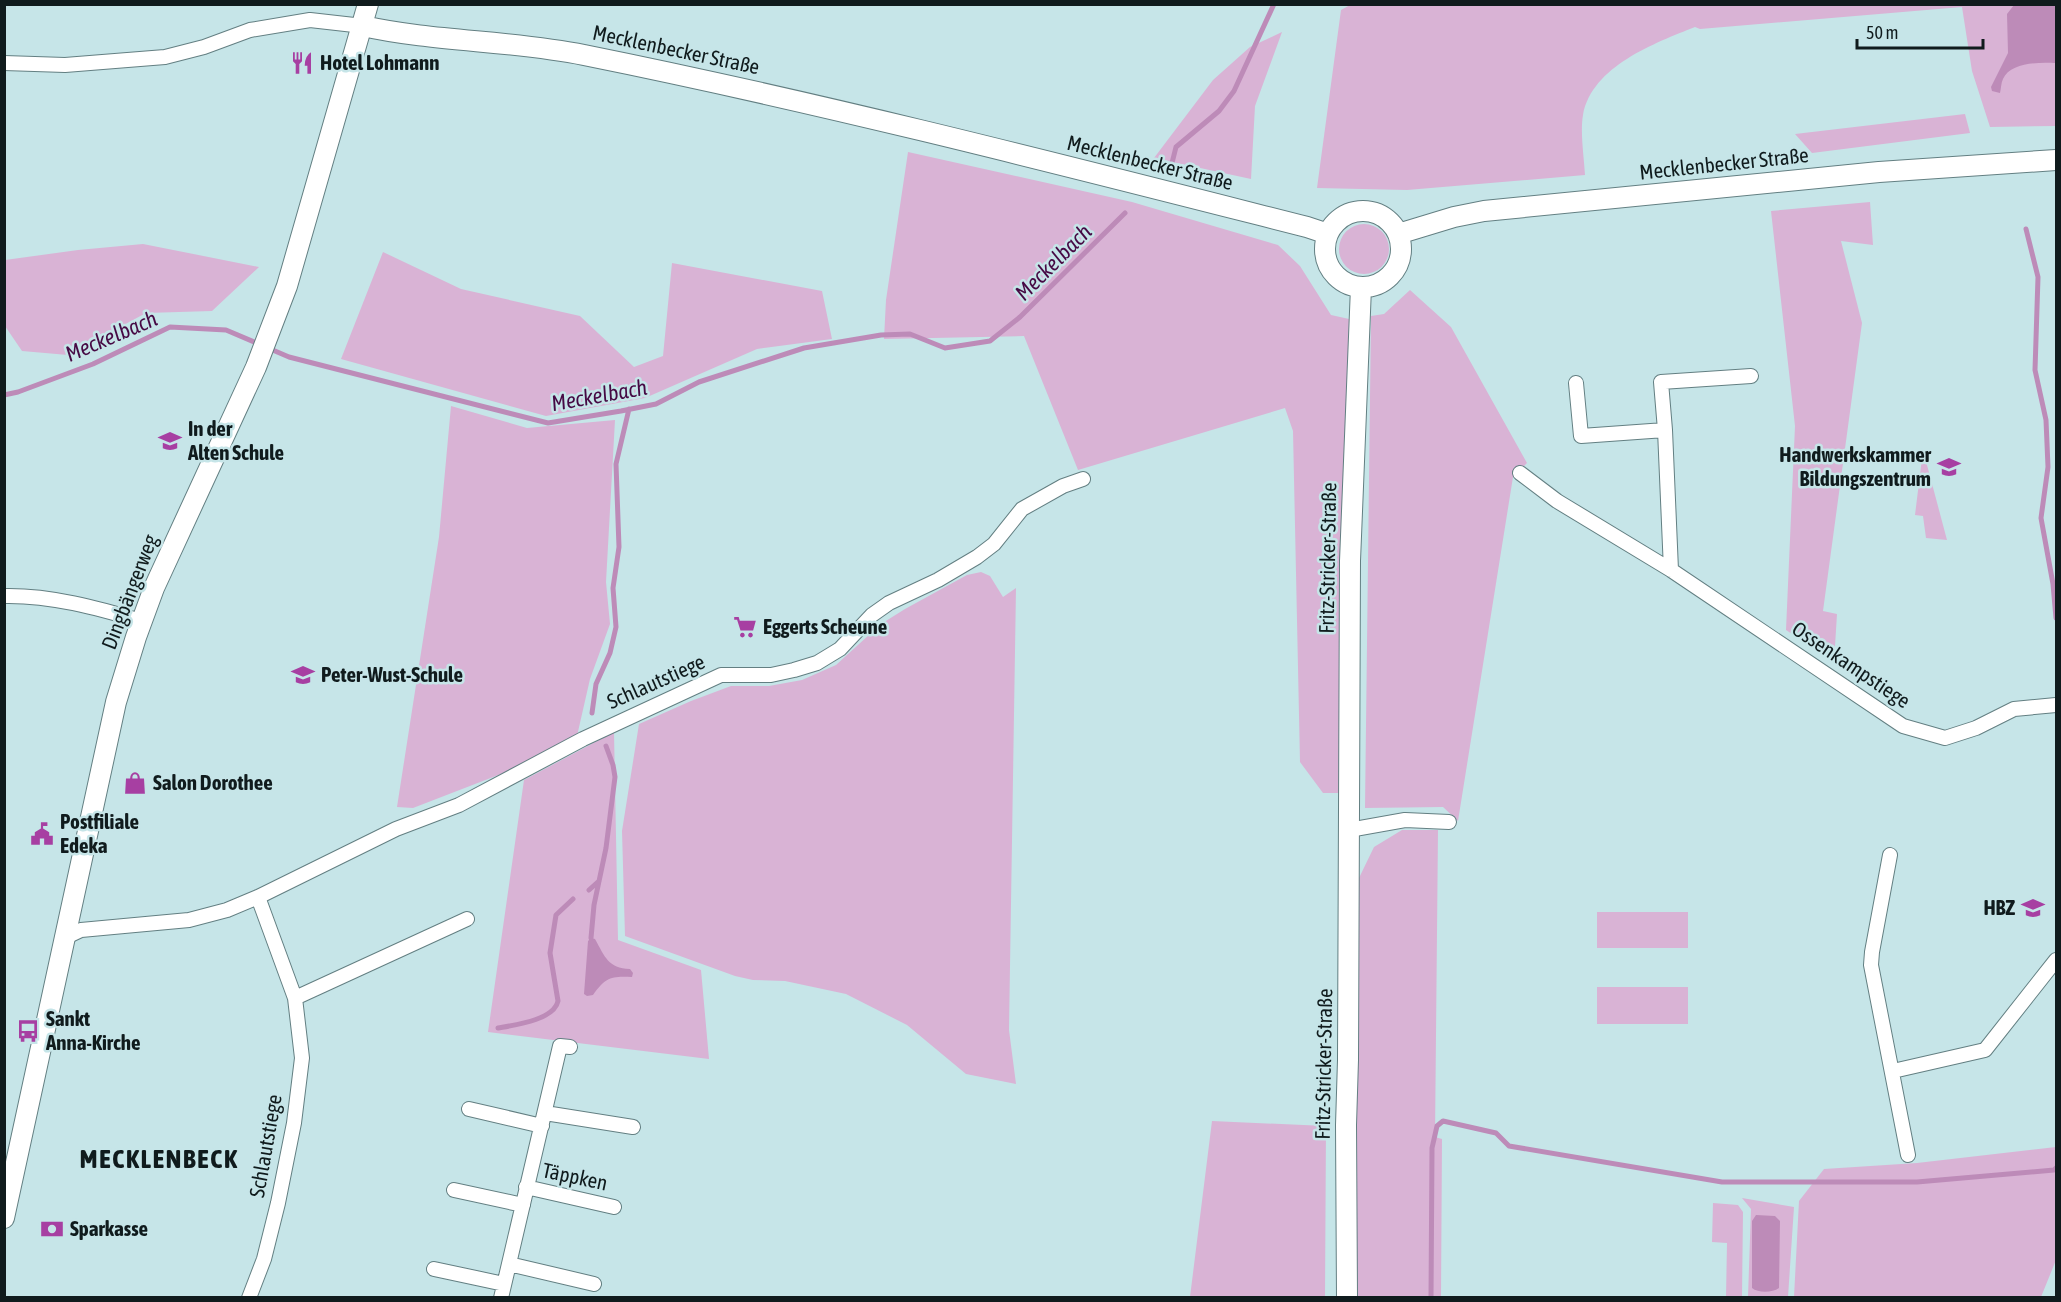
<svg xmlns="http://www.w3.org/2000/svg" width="2061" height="1302" font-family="'Asap Condensed',sans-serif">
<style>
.green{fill:#d9b3d5}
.water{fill:#bd8bb8}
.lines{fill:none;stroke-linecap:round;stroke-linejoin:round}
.stream{stroke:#bd8bb8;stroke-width:5}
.street-casing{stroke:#637f82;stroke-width:16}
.secondary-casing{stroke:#637f82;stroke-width:22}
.street{stroke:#fff;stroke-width:14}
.secondary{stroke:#fff;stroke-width:20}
.labels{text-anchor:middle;stroke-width:5;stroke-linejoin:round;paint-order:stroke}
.street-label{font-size:21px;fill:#101b1d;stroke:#c6e5e8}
.poi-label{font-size:21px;font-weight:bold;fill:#101b1d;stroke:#c6e5e8;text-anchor:start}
.water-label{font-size:22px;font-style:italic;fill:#460944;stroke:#c6e5e8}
.district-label{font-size:27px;font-weight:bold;letter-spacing:1.5px;fill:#101b1d;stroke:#c6e5e8}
</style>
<rect width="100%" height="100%" fill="#c6e5e8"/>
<path class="green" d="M 1350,5 L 2056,5 L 2056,126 L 1990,127 L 1972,71 L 1962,7 L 1700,29 L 1695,27 C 1655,43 1592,66 1583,115 C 1580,132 1584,157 1585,175 L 1407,190 L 1317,188 L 1341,10 Z
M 1282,32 L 1255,106 L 1251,179 L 1154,158 L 1213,80 L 1250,47 Z
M 1965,114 L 1970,133 L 1812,153 L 1795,134 Z
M 908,152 L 1132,202 L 1278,245 L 1300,266 L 1331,315 L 1349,319 L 1340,793 L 1323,793 L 1300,762 L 1293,431 L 1285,408 L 1078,470 L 1024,336 L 884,339 L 886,300 Z
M 1870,202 L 1873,245 L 1841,241 L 1862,323 L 1823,611 L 1837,614 L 1834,662 L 1786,630 L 1795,426 L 1771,211 Z
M1339 249a25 25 0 1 1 50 0a25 25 0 1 1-50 0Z
M 143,244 L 259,267 L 212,311 L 146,313 L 68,355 L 22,351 L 5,326 L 5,260 L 78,250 Z
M 383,252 L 461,289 L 580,316 L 634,367 L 663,356 L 672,263 L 822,291 L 832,339 L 757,349 L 645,398 L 546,416 L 341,359 Z
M 1410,290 L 1451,327 L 1527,463 L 1513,477 L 1458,821 L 1443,807 L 1365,808 L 1371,316 L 1384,314 Z
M 451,406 L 527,428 L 615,420 L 606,582 L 610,624 L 590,679 L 577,736 L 522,766 L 413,808 L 397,807 L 439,537 Z
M 1923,450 L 1947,540 L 1926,538 L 1923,516 L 1915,515 Z
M 981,572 L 990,576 L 1003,597 L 1016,588 L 1009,1030 L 1016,1084 L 966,1074 L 907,1025 L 846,994 L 785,981 L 753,980 L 735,976 L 625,936 L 622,831 L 639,724 L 691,701 L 731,686 L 769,686 L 802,680 L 836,665 L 881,624 L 905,609 L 967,575 Z
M 614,732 L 618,940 L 701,970 L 709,1059 L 488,1032 L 524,780 Z
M 1402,830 L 1438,830 L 1435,1137 L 1442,1139 L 1441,1297 L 1355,1298 L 1359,878 L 1374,847 Z
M 1597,912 L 1688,912 L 1688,948 L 1597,948 Z
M 1597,987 L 1688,987 L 1688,1024 L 1597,1024 Z
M 1212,1121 L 1326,1126 L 1325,1297 L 1190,1297 Z
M 2056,1147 L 2056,1260 L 2041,1297 L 1794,1297 L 1799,1201 L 1824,1169 L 1917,1163 Z
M 1742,1198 L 1794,1207 L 1788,1297 L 1748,1297 L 1751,1209 Z
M 1713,1203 L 1738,1205 L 1743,1212 L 1742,1297 L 1726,1297 L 1727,1243 L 1712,1242 Z"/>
<path class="water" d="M 2014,5 L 2056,5 L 2056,63 C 2041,62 2010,62 2003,79 C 2001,83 2001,89 2000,93 L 1992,91 L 1991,87 L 2008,53 L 2007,14 Z
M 591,938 L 595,939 C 605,957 608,968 630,969 L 633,973 L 632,977 C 611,976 606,977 593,995 L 587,996 L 584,994 L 588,941 Z
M 1756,1215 L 1775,1216 L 1780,1221 L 1779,1288 C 1772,1293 1758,1293 1752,1288 L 1752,1221 Z"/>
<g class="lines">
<path class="stream" d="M 1172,163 L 1176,147 L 1219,111 L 1234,91 L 1274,4
M 2026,229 L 2038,277 L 2035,370 L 2046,420 L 2048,467 L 2041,518 L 2053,584 L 2056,618
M 268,348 L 289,357 L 548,423 L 621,411 L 656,404 L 699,382 L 804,348 L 881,335 L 910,334 L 945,348 L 990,341 L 1020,317 L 1125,213
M 4,395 L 18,392 L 93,364 L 170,327 L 226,330 L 259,344
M 592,713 L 596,684 L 610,653 L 616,627 L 613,588 L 619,547 L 616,464 L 629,409
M 589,890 L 599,881
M 591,938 L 594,905 L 606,848 L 615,777 L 613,765 L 606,746
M 498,1028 C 515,1025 554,1020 558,1001 L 550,953 L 556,915 L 573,899
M 1431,1298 L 1432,1148 L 1437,1126 L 1443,1121 L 1496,1133 L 1509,1146 L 1722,1182 L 1917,1182 L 2054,1170 L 2056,1168"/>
<g class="street-casing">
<path id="street" d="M 4,63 L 65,65 L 165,57 L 204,47 L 250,30 L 310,20 L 363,26
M 1576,383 L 1581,436 L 1665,430
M 1520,473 L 1557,501 L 1671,570 L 1903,726 L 1945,738 L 1976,728 L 2014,709 L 2056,705
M 1671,570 L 1665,430 L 1661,382 L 1751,376
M 4,596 C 50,595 98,608 141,621
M 1349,830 L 1405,820 L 1449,822
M 1890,855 L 1872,952 L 1871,965 L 1908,1155
M 64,938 L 81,930 L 189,920 L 227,910 L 258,897 L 396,829 L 459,805 L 583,739 L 721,675 L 771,675 L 794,670 L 817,663 L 840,649 L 872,615 L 889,603 L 938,580 L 977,557 L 994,544 L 1022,509 L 1063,486 L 1083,479
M 295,998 L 467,919
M 1893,1071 L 1985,1050 L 2056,960
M 469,1109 L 542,1126
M 545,1113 L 633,1127
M 526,1187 L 614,1207
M 454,1190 L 523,1205
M 509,1264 L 594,1284
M 434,1269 L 504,1284
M 249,1298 L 264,1259 L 278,1203 L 294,1123 L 302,1058 L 295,998 L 258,897
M 501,1298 L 560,1046 L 570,1047"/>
</g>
<g class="secondary-casing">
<path id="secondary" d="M 363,26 C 435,42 511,40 584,55 C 827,104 1067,166 1307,227 L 1328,234
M1325 249a38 38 0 1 1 76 0a38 38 0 1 1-76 0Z
M 1398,234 L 1454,217 L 1484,211 L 1879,172 L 2056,160
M 4,1218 L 116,702 L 136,637 L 154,588 L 256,367 L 287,286 L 368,4
M 1347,1298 L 1346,1125 L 1348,1060 L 1350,561 L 1361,287"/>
</g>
<use href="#street" class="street"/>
<use href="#secondary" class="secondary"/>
</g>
<defs>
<g id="restaurant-bare" transform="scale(1.8)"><path d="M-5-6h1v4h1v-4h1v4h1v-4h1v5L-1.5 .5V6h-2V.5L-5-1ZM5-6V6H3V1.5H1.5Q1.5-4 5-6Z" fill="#a73fa2" stroke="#c6e5e8" stroke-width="2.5" paint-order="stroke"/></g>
<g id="school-bare" transform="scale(1.8)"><path d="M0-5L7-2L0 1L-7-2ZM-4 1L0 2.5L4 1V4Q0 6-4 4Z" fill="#a73fa2" stroke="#c6e5e8" stroke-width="2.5" paint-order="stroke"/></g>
<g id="university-bare" transform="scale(1.8)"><path d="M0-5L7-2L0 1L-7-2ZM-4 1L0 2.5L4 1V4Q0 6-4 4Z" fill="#a73fa2" stroke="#c6e5e8" stroke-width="2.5" paint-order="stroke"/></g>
<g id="supermarket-bare" transform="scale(1.8)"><path d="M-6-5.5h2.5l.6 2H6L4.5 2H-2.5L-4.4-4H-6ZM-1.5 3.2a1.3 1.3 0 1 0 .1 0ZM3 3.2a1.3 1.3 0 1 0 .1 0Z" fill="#a73fa2" stroke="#c6e5e8" stroke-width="2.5" paint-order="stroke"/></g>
<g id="shop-bare" transform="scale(1.8)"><path d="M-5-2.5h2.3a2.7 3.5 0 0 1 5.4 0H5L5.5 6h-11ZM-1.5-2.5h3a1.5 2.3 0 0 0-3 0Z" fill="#a73fa2" stroke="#c6e5e8" stroke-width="2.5" paint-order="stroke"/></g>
<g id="civic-bare" transform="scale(1.8)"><path d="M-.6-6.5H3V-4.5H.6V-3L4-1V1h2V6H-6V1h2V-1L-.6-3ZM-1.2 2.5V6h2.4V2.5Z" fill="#a73fa2" stroke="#c6e5e8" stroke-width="2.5" paint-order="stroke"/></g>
<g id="bus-bare" transform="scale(1.8)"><path d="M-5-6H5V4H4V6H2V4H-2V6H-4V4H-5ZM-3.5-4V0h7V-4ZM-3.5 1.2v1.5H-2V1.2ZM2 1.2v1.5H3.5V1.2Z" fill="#a73fa2" stroke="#c6e5e8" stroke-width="2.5" paint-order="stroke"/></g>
<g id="bank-bare" transform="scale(1.8)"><path d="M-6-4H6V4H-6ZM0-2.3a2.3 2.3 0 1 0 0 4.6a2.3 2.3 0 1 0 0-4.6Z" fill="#a73fa2" stroke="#c6e5e8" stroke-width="2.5" paint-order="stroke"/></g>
</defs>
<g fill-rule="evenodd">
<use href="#restaurant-bare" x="302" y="63"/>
<use href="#school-bare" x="170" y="441"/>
<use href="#university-bare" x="1949" y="467"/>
<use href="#supermarket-bare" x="745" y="627"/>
<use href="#school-bare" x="303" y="675"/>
<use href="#shop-bare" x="135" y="783"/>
<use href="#civic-bare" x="42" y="834"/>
<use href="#school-bare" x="2033" y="908"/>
<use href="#bus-bare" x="28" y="1031"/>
<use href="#bank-bare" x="52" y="1229"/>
</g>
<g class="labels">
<g class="street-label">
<text transform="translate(676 50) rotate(12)" y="7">Mecklenbecker Straße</text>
<text transform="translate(1150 163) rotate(14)" y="7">Mecklenbecker Straße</text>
<text transform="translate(1724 164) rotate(-6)" y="7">Mecklenbecker Straße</text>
<text transform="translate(1328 558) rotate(-89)" y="7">Fritz-Stricker-Straße</text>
<text transform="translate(130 592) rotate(-69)" y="7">Dingbängerweg</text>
<text transform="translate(1851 665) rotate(34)" y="7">Ossenkampstiege</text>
<text transform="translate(656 682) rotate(-24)" y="7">Schlautstiege</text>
<text transform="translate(1324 1064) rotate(-89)" y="7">Fritz-Stricker-Straße</text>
<text transform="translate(266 1146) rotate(-80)" y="7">Schlautstiege</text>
<text transform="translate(575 1177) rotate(12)" y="7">Täppken</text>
</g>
<g class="poi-label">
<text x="320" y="70">Hotel Lohmann</text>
<text x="188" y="436">In der<tspan x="188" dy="24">Alten Schule</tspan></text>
<text x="1931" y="462" text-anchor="end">Handwerkskammer<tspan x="1931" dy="24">Bildungszentrum</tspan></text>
<text x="763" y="634">Eggerts Scheune</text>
<text x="321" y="682">Peter-Wust-Schule</text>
<text x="153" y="790">Salon Dorothee</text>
<text x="60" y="829">Postfiliale<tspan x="60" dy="24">Edeka</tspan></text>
<text x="2015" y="915" text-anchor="end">HBZ</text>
<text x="46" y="1026">Sankt<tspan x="46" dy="24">Anna-Kirche</tspan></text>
<text x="70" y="1236">Sparkasse</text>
</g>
<g class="water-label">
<text transform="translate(1053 262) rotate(-45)" y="8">Meckelbach</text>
<text transform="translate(111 336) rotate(-23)" y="8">Meckelbach</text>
<text transform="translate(599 395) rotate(-10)" y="8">Meckelbach</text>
</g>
<g class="district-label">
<text x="159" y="1168">MECKLENBECK</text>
</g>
</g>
<rect width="2061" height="1302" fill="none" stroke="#101b1d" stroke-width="12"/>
<path d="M1857 39v9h126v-9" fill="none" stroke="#101b1d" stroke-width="3"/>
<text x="1866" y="39" font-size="18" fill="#101b1d" stroke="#c6e5e8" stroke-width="4.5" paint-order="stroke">50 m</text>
</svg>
